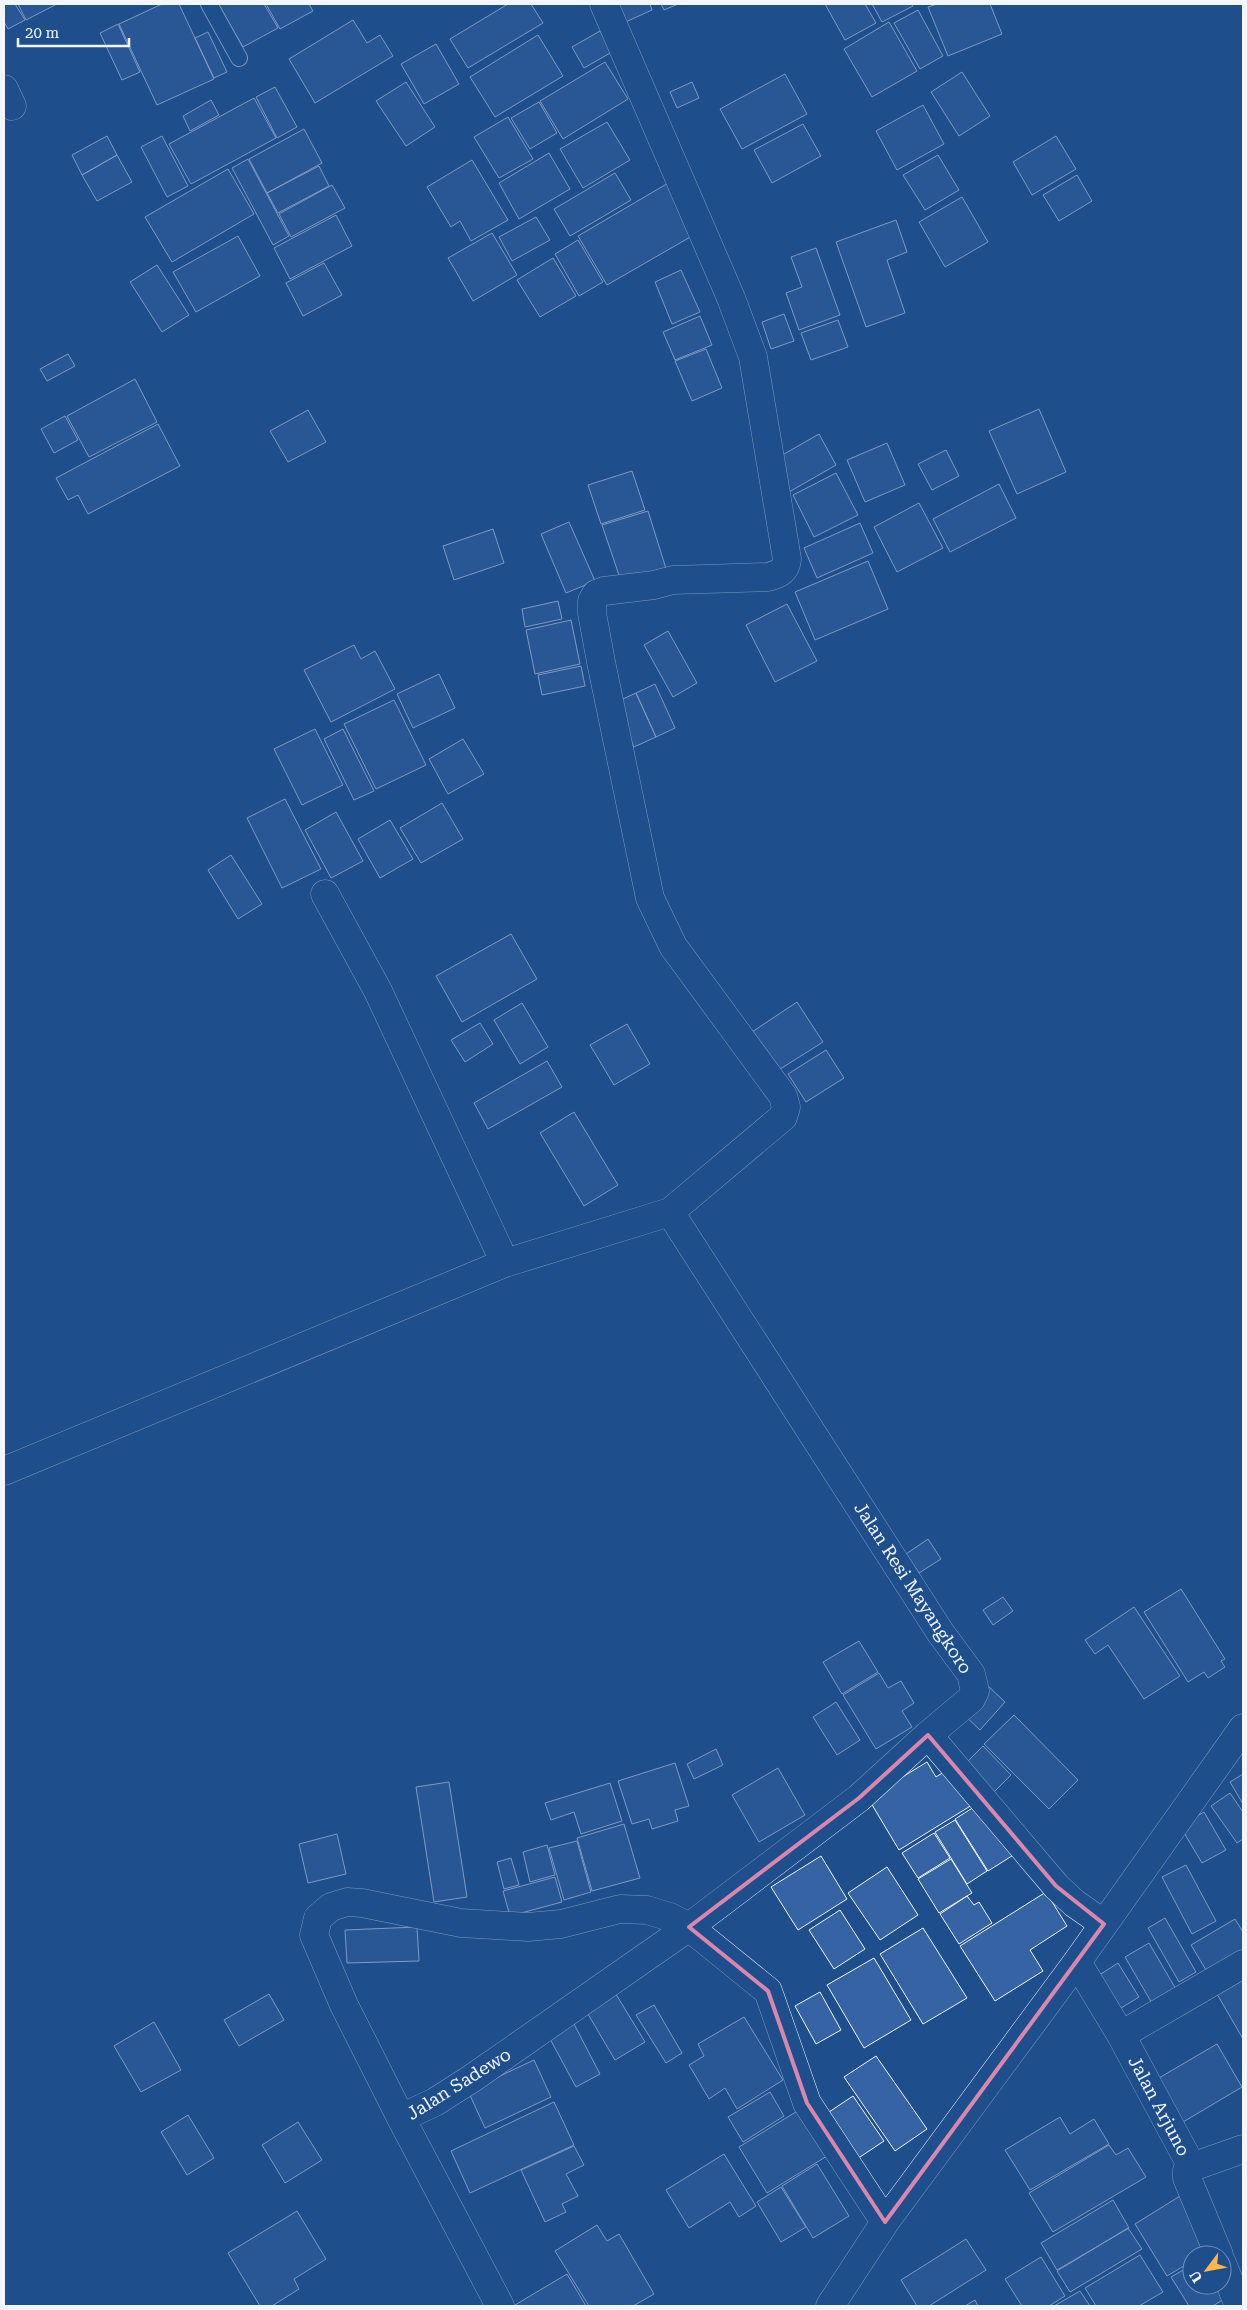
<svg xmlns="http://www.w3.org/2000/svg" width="1247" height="2310" font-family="'Roboto Serif',serif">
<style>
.building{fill:#3563a3;stroke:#f2f6ff}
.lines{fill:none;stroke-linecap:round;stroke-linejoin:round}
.lane-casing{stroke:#f2f6ff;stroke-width:18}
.street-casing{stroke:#f2f6ff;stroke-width:29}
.lane{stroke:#1f4e8c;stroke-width:16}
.street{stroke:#1f4e8c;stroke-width:28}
.marked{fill:none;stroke:#da87ad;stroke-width:4;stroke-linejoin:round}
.labels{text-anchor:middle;stroke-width:4;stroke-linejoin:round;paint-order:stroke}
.street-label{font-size:18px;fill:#f2f6ff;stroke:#1f4e8c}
</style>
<rect width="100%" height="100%" fill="#1f4e8c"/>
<path class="building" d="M 4,4 L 15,4 L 25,20 L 8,29 L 4,22 Z
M 18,4 L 57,4 L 26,20 Z
M 162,4 L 179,4 L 214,79 L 157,105 L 119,24 Z
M 218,4 L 264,4 L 278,28 L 243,47 Z
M 266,4 L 309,4 L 313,11 L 280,29 Z
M 508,4 L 531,4 L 543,23 L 468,68 L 450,39 Z
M 612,4 L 650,4 L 652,10 L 621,24 Z
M 661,4 L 678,4 L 664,10 Z
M 825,4 L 865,4 L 876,23 L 845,40 Z
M 872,4 L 912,4 L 913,6 L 882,22 Z
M 937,4 L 990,4 L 1002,34 L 948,56 L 928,7 Z
M 918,10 L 943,56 L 920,69 L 894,23 Z
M 353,20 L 367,43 L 380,35 L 393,56 L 315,103 L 289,59 Z
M 889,22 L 917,71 L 872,97 L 844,49 Z
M 118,24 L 140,72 L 122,80 L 100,33 Z
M 600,31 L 612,52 L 584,68 L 572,47 Z
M 208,32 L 227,72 L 214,78 L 195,38 Z
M 538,35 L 563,76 L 495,117 L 470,77 Z
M 436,44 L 459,84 L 424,104 L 401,64 Z
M 605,62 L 628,99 L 563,139 L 540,101 Z
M 962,72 L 990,116 L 959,136 L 931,92 Z
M 785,74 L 807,114 L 742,149 L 720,109 Z
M 406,82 L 435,127 L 406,146 L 376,101 Z
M 692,82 L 699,98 L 677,108 L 670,92 Z
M 275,87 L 297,127 L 277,138 L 256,97 Z
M 254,98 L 276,138 L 191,184 L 169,144 Z
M 211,100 L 219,115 L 190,131 L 183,116 Z
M 539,102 L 557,133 L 530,149 L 511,118 Z
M 923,105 L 944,144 L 897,170 L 876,131 Z
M 508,117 L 533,159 L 499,178 L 474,137 Z
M 607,122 L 630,160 L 583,188 L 560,149 Z
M 803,124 L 821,156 L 772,183 L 754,150 Z
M 304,129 L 322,163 L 267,193 L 249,159 Z
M 107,136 L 117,155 L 82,175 L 72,155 Z
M 162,136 L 188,186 L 167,197 L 141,147 Z
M 1056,136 L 1076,169 L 1032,195 L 1013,162 Z
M 549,153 L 570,189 L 519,219 L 499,183 Z
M 117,155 L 132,182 L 97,201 L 82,175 Z
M 938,155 L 959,190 L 925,210 L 903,175 Z
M 248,159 L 289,236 L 273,245 L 232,168 Z
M 472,160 L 508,220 L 471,241 L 460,221 L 451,227 L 427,187 Z
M 319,166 L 329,186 L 278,213 L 267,193 Z
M 228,169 L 254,214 L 172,262 L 145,217 Z
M 615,173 L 631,200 L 570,236 L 554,209 Z
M 1077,175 L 1092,201 L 1059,221 L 1043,195 Z
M 670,182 L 699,232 L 607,285 L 578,236 Z
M 332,185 L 345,208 L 291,237 L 279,214 Z
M 962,197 L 988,242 L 945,267 L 919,222 Z
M 336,215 L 352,246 L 290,279 L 274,248 Z
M 536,217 L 550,240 L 512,261 L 499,237 Z
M 896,220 L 907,252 L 887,260 L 905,313 L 866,327 L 836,242 Z
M 492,233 L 517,275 L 473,301 L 448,258 Z
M 238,236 L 260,276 L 196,312 L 173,272 Z
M 578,240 L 603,282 L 579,296 L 555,254 Z
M 816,248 L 840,315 L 799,330 L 786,293 L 802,287 L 791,257 Z
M 553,258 L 576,296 L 540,317 L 517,280 Z
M 324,263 L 342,295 L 303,316 L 286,283 Z
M 157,265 L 189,315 L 162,332 L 130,282 Z
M 681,270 L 700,312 L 672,324 L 655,282 Z
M 784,314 L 794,341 L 771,349 L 762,322 Z
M 700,316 L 712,345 L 675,360 L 663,332 Z
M 838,320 L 848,347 L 811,360 L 801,333 Z
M 706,349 L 722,388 L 692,401 L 675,361 Z
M 68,354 L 75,366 L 47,381 L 40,369 Z
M 135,379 L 157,422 L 89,457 L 67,416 Z
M 1039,409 L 1066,472 L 1017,494 L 989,431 Z
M 308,410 L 326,442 L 288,462 L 270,431 Z
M 65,416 L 78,440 L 54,453 L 41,429 Z
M 158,424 L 180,466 L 88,514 L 78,495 L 68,500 L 56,478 Z
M 819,434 L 836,465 L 789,492 L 772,461 Z
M 887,443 L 905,485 L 865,502 L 847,460 Z
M 946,450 L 959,476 L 932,490 L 918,464 Z
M 632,471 L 645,510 L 601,524 L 588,485 Z
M 836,473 L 858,515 L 814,537 L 793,495 Z
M 999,484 L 1016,518 L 950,552 L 933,519 Z
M 919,503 L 943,548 L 897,572 L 874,527 Z
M 648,511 L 668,575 L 622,584 L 602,525 Z
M 569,522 L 595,581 L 566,593 L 541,534 Z
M 860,523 L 873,553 L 817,578 L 804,548 Z
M 493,529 L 504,563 L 454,580 L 443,546 Z
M 868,561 L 888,609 L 815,640 L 795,592 Z
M 558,601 L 562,619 L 525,627 L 522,609 Z
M 787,604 L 817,661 L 775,682 L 746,625 Z
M 571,620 L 580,664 L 535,674 L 526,630 Z
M 668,631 L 697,683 L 673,697 L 644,645 Z
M 354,645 L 361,659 L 375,651 L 395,689 L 331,722 L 304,670 Z
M 581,666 L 585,686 L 542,695 L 538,675 Z
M 439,674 L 455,708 L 413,728 L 397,694 Z
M 655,684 L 675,728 L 656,737 L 636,693 Z
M 636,693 L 656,737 L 634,747 L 614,703 Z
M 394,700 L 426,765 L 376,789 L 344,724 Z
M 315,729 L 343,785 L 302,805 L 274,749 Z
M 343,729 L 374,791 L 354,800 L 324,739 Z
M 463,739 L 484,774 L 448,794 L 429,759 Z
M 285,799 L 321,869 L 282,888 L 247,818 Z
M 442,803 L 463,839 L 421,863 L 400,828 Z
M 336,812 L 363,861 L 331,878 L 305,830 Z
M 390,820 L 413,859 L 380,878 L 358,839 Z
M 231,855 L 262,904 L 238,919 L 208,870 Z
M 511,934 L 537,979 L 462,1022 L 436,976 Z
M 797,1002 L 823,1042 L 777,1071 L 752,1032 Z
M 522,1003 L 548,1047 L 520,1064 L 494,1020 Z
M 480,1023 L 493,1044 L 465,1062 L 451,1040 Z
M 627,1024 L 650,1064 L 614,1085 L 590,1045 Z
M 826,1050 L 844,1078 L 806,1102 L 788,1074 Z
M 547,1061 L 562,1087 L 488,1129 L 474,1103 Z
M 574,1112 L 618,1185 L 584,1206 L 540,1133 Z
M 928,1539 L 941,1559 L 919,1573 L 906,1554 Z
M 1181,1589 L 1225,1659 L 1221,1661 L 1225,1667 L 1208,1678 L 1204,1672 L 1188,1682 L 1144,1612 Z
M 1003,1597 L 1013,1611 L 993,1625 L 983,1610 Z
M 1134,1607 L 1180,1676 L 1144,1699 L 1108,1645 L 1095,1654 L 1085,1640 Z
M 859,1641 L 878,1672 L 842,1694 L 823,1662 Z
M 879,1673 L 888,1688 L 901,1681 L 914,1703 L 902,1711 L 912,1727 L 876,1749 L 843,1695 Z
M 987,1685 L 1005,1702 L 980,1730 L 962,1713 Z
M 836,1702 L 860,1740 L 837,1755 L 813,1717 Z
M 1014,1715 L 1078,1780 L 1049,1809 L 984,1744 Z
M 983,1746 L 1011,1775 L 990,1796 L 962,1767 Z
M 716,1749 L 723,1765 L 694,1779 L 687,1764 Z
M 927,1762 L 936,1777 L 950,1768 L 972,1805 L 899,1850 L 868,1798 Z
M 675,1763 L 689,1806 L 675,1810 L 678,1821 L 652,1829 L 649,1819 L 632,1824 L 618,1781 Z
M 778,1768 L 805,1815 L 759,1842 L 732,1795 Z
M 1243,1774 L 1243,1804 L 1230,1782 Z
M 449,1782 L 467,1897 L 434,1902 L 416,1787 Z
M 610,1783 L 622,1821 L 581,1834 L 574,1812 L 551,1820 L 545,1803 Z
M 1230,1793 L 1243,1812 L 1243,1839 L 1237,1843 L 1211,1806 Z
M 982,1802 L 1015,1854 L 988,1871 L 955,1819 Z
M 1204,1812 L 1226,1850 L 1202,1863 L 1180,1826 Z
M 955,1820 L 987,1871 L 967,1884 L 935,1832 Z
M 624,1824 L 640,1878 L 592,1891 L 577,1838 Z
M 934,1833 L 950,1858 L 918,1878 L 902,1853 Z
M 337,1834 L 346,1874 L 308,1883 L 299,1844 Z
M 577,1841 L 591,1892 L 564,1900 L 549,1848 Z
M 547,1845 L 555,1875 L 530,1882 L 523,1852 Z
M 821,1856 L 847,1899 L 798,1930 L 771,1887 Z
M 511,1858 L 519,1885 L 504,1889 L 497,1862 Z
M 951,1859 L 972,1893 L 939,1913 L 918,1879 Z
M 1186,1865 L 1216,1921 L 1192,1934 L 1162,1877 Z
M 887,1867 L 918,1915 L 880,1940 L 848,1893 Z
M 555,1877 L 562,1902 L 510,1916 L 503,1891 Z
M 1046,1892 L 1067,1926 L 1030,1950 L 1043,1971 L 995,2001 L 960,1946 Z
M 967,1896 L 974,1905 L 979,1902 L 992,1923 L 959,1944 L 940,1914 Z
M 840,1910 L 865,1949 L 834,1969 L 809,1930 Z
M 1165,1918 L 1196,1972 L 1179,1982 L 1148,1928 Z
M 1235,1919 L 1243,1932 L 1243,1956 L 1209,1975 L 1191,1945 Z
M 417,1927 L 419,1961 L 347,1963 L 345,1930 Z
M 923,1928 L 967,1998 L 923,2024 L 880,1954 Z
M 1149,1943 L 1177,1991 L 1153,2005 L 1125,1957 Z
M 874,1958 L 911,2020 L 864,2048 L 827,1985 Z
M 1118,1963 L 1139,1997 L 1113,2013 L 1093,1979 Z
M 1243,1970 L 1243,2039 L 1213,1987 Z
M 614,1991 L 645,2042 L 615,2060 L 585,2009 Z
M 820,1992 L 841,2030 L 816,2044 L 795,2006 Z
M 269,1994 L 284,2020 L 239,2046 L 224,2020 Z
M 654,2005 L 682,2053 L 666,2063 L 636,2015 Z
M 744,2017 L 783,2080 L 737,2109 L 725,2088 L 709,2099 L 689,2065 L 704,2056 L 698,2044 Z
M 154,2022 L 181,2070 L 141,2092 L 114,2046 Z
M 574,2024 L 600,2074 L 576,2087 L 549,2037 Z
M 1217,2044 L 1242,2087 L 1178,2125 L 1152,2082 Z
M 876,2056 L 927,2129 L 895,2151 L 844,2077 Z
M 534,2060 L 551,2097 L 485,2128 L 468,2091 Z
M 770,2092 L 784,2116 L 743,2142 L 728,2117 Z
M 853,2096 L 884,2141 L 854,2161 L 823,2116 Z
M 554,2102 L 574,2145 L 470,2193 L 451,2151 Z
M 799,2110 L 827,2156 L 767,2193 L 739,2147 Z
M 188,2115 L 214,2158 L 187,2175 L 161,2132 Z
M 1060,2117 L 1070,2134 L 1094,2119 L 1109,2144 L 1030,2190 L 1005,2150 Z
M 298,2122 L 322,2160 L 285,2183 L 262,2145 Z
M 1109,2145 L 1116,2155 L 1128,2148 L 1146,2177 L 1053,2232 L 1029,2193 Z
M 574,2146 L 584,2165 L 566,2174 L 578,2196 L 562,2204 L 566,2212 L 545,2222 L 521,2170 Z
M 724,2154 L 756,2206 L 739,2217 L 730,2202 L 689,2228 L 666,2190 Z
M 817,2164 L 849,2216 L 813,2238 L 782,2186 Z
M 781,2187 L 806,2227 L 781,2242 L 757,2202 Z
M 1180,2196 L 1212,2250 L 1203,2255 L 1192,2255 L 1192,2261 L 1167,2276 L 1135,2224 Z
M 1113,2200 L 1129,2228 L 1057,2270 L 1041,2243 Z
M 297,2211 L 326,2259 L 294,2279 L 299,2289 L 272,2306 L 260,2306 L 228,2253 Z
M 597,2225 L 607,2241 L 619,2234 L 654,2294 L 633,2306 L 589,2306 L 555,2251 Z
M 1128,2228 L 1142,2249 L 1070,2292 L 1057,2271 Z
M 966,2239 L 986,2270 L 929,2306 L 917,2306 L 901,2280 Z
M 1140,2255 L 1163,2292 L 1139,2306 L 1096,2306 L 1085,2288 Z
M 1041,2257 L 1065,2296 L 1049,2306 L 1022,2306 L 1005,2279 Z
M 1192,2265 L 1192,2285 L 1220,2285 L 1227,2297 L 1213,2306 L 1189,2306 L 1171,2277 Z
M 567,2274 L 586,2306 L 516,2306 L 515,2305 Z
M 1080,2291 L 1090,2306 L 1054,2306 Z
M 975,2300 L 978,2306 L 965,2306 Z"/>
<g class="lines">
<g class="lane-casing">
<path id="lane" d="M 209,4 L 239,58"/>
</g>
<g class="street-casing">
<path id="street" d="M 4,89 L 12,106
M 325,894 L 378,991 L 505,1263
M 4,1471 L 505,1263 L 670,1212 L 783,1117 L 786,1107 L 783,1096 L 673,946 L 650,898 L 601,662 L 592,613 L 592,601 L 596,594 L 604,591 L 654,585 L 673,580 L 768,577 C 779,574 786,571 787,559 L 753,357 L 731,298 L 604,4
M 928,1735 L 1056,1886 L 1074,1903 L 1104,1924
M 1077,1962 L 1121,2035 L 1192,2167 L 1187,2171 L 1187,2178 L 1219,2255
M 1121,2035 L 1243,1964
M 401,2118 L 344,2005 L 314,1935 L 318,1918 L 331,1907 L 347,1902 L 362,1903 L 461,1923 L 528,1927 L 561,1924 L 620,1909 L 647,1910 L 670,1917 L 689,1927 L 768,1991 L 807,2103 L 885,2222
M 1192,2167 L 1243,2149
M 1222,2263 L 1239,2306
M 500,2306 L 401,2118 L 435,2102 L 471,2079 L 689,1927 L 859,1798 L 928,1735 L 971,1699 L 975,1691 L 971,1674 L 940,1632 L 670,1212
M 830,2306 L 885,2222 L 1077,1962 L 1243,1728"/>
</g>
<use href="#lane" class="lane"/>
<use href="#street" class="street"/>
</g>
<path d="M0 0H1247V2310H0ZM 928,1735 L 1056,1886 L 1104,1924 L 885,2222 L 807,2103 L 768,1991 L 689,1927 L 859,1798 Z" fill="#1f4e8c" fill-opacity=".55" fill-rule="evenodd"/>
<path class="marked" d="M 928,1735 L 1056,1886 L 1104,1924 L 885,2222 L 807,2103 L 768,1991 L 689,1927 L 859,1798 Z"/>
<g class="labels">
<g class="street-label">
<text transform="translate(913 1588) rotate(57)" y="6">Jalan Resi Mayangkoro</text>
<text transform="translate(459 2084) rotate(-32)" y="6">Jalan Sadewo</text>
<text transform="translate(1159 2106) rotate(62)" y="6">Jalan Arjuno</text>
</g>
</g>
<rect width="1247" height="2310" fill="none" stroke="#f2f6ff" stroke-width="10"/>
<g transform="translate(1207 2270) rotate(238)"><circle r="24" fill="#1f4e8c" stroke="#7391ba"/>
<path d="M0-4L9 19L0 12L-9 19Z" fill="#ffb74d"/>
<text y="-8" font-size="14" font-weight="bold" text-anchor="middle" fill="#f2f6ff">U</text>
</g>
<path d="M18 38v8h111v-8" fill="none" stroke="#f2f6ff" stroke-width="2.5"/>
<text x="25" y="38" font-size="15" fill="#f2f6ff" stroke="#1f4e8c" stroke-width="4" paint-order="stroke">20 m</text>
</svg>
